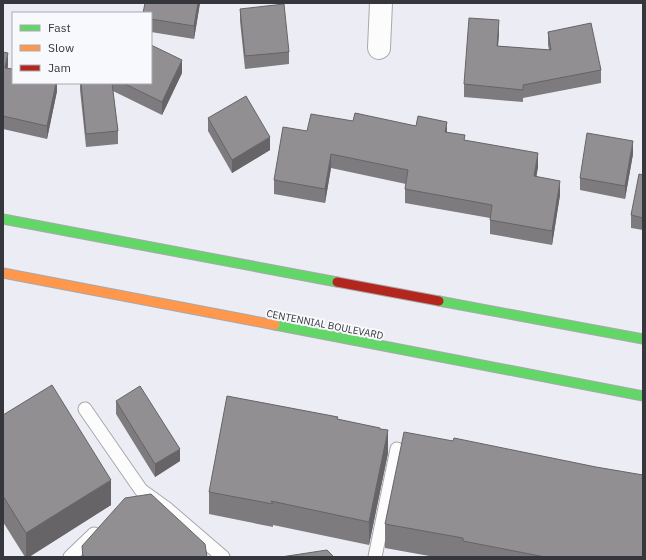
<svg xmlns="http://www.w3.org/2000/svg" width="646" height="560" font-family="'IBM Plex Sans',sans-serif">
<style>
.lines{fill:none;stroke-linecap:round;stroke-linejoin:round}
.lane-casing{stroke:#a7a8ad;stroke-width:15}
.street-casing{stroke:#a7a8ad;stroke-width:24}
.fast-casing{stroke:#a7a8ad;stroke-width:11}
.slow-casing{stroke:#a7a8ad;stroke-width:11}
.jam-casing{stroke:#a7a8ad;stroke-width:11}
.lane{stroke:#fcfcfd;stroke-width:13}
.street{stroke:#fcfcfd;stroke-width:22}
.fast{stroke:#63d668;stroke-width:9}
.slow{stroke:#ff974d;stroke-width:9}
.jam{stroke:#b3261e;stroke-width:9}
.wall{fill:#7d7b7e}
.shaded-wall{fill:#666466}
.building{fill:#918f92;stroke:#666466}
.labels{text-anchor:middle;stroke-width:4;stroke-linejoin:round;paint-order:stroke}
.street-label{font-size:10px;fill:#36373c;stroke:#f7f9fd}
</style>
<rect width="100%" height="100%" fill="#ecedf4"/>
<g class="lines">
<g class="lane-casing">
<path id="lane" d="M 85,409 L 141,490 L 166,508 L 223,557
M 70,557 L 94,534
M 375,557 L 397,449"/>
</g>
<g class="street-casing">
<path id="street" d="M 379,48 L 381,3"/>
</g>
<g class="fast-casing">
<path id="fast" d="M 3,219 L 337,282
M 439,301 L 643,339
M 275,325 L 643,396"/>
</g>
<g class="slow-casing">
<path id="slow" d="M 3,273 L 275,325"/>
</g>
<g class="jam-casing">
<path id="jam" d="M 337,282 L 439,301"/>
</g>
<use href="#lane" class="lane"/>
<use href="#street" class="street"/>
<use href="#fast" class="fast"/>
<use href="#slow" class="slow"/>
<use href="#jam" class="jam"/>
</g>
<path class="wall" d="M 145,3 L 200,3 L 194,39 L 151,32 L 151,13 Z
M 240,9 L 289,52 L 289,64 L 245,69 L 240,21 Z
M 548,32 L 601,70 L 601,83 L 523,98 L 523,102 L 464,97 L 464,84 L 499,33 L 498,46 L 549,50 L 548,45 Z
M 3,52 L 8,66 L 7,68 L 57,83 L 57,91 L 47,139 L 3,129 Z
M 182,73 L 162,115 L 113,91 L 118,131 L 118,144 L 86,147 L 80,90 L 80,83 L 151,83 Z
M 208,118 L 270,150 L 232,173 L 208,131 Z
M 353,121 L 447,132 L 465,140 L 538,167 L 536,177 L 560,195 L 552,245 L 490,234 L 490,218 L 405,203 L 405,189 L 406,184 L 331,168 L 325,203 L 274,194 L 274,180 L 307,131 Z
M 633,154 L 625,199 L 580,190 L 580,178 Z
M 643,175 L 643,230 L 631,228 L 631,215 Z
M 116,401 L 180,461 L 155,477 L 116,414 Z
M 3,415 L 111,505 L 29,557 L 25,557 L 3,522 Z
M 338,419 L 380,429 L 388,453 L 369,545 L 273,525 L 273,527 L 209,514 L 209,492 Z
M 385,524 L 643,557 L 435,557 L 385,548 Z
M 82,546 L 207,557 L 82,557 Z"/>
<path class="shaded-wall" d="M 198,3 L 200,3 L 194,39 L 194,26 Z
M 499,20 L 499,33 L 497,59 L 497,46 Z
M 8,53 L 8,66 L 5,80 L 5,68 Z
M 182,60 L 182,73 L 162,115 L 162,102 Z
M 56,83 L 57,83 L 57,91 L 47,139 L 47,126 Z
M 447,122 L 447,136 L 445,132 Z
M 270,137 L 270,150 L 232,173 L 232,160 Z
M 633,141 L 633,154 L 625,199 L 625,186 Z
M 538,153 L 538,167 L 534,191 L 534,176 Z
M 331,154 L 331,168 L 325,203 L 325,189 Z
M 560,181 L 560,195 L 552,245 L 552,231 Z
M 388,430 L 388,453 L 369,545 L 369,522 Z
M 180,449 L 180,461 L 155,477 L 155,464 Z
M 111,480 L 111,505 L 29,557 L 26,557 L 26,533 Z"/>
<path class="building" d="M 145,3 L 198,3 L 194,26 L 151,19 L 151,13 L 143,13 Z
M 284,4 L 289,52 L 245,56 L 240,9 Z
M 469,18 L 499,20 L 497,46 L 551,50 L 548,32 L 591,23 L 601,70 L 523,85 L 523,90 L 464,84 Z
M 151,45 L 182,60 L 162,102 L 123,83 L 151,83 Z
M 3,52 L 8,53 L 5,68 L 13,69 L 13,83 L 56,83 L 47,126 L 3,116 Z
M 81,83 L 112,83 L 118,131 L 86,134 Z
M 246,96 L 270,137 L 232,160 L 208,118 Z
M 355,113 L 416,126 L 418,116 L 447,122 L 445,132 L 465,135 L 464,140 L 538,153 L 534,176 L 560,181 L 552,231 L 490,220 L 492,205 L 405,189 L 408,170 L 331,154 L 325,189 L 274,180 L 283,127 L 307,131 L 311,114 L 353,121 Z
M 587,133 L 633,141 L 625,186 L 580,178 Z
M 639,174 L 643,175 L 643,218 L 631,215 Z
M 52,385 L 111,480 L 26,533 L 3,496 L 3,415 Z
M 140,386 L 180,449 L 155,464 L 116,401 Z
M 227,396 L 338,417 L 337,419 L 380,428 L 380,429 L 388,430 L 369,522 L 271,501 L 273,504 L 209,492 Z
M 404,432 L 453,441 L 454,438 L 596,467 L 643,475 L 643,557 L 545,557 L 463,541 L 463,538 L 385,524 Z
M 151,494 L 205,544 L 207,557 L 83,557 L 82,546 L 125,498 Z
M 327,550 L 334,557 L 281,557 Z"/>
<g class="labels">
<g class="street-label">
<text transform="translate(325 324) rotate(11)" y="4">CENTENNIAL BOULEVARD</text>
</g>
</g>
<rect width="646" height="560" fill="none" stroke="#36373c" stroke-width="8"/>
<rect x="12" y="12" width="140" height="72" fill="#f7f9fd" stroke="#aaabb0"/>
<rect x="20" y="25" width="20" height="6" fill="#63d668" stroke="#aaabb0"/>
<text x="48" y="32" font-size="12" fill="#36373c">Fast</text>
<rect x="20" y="45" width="20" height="6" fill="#ff974d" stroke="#aaabb0"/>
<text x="48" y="52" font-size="12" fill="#36373c">Slow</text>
<rect x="20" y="65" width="20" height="6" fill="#b3261e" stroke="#aaabb0"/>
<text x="48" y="72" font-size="12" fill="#36373c">Jam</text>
</svg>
